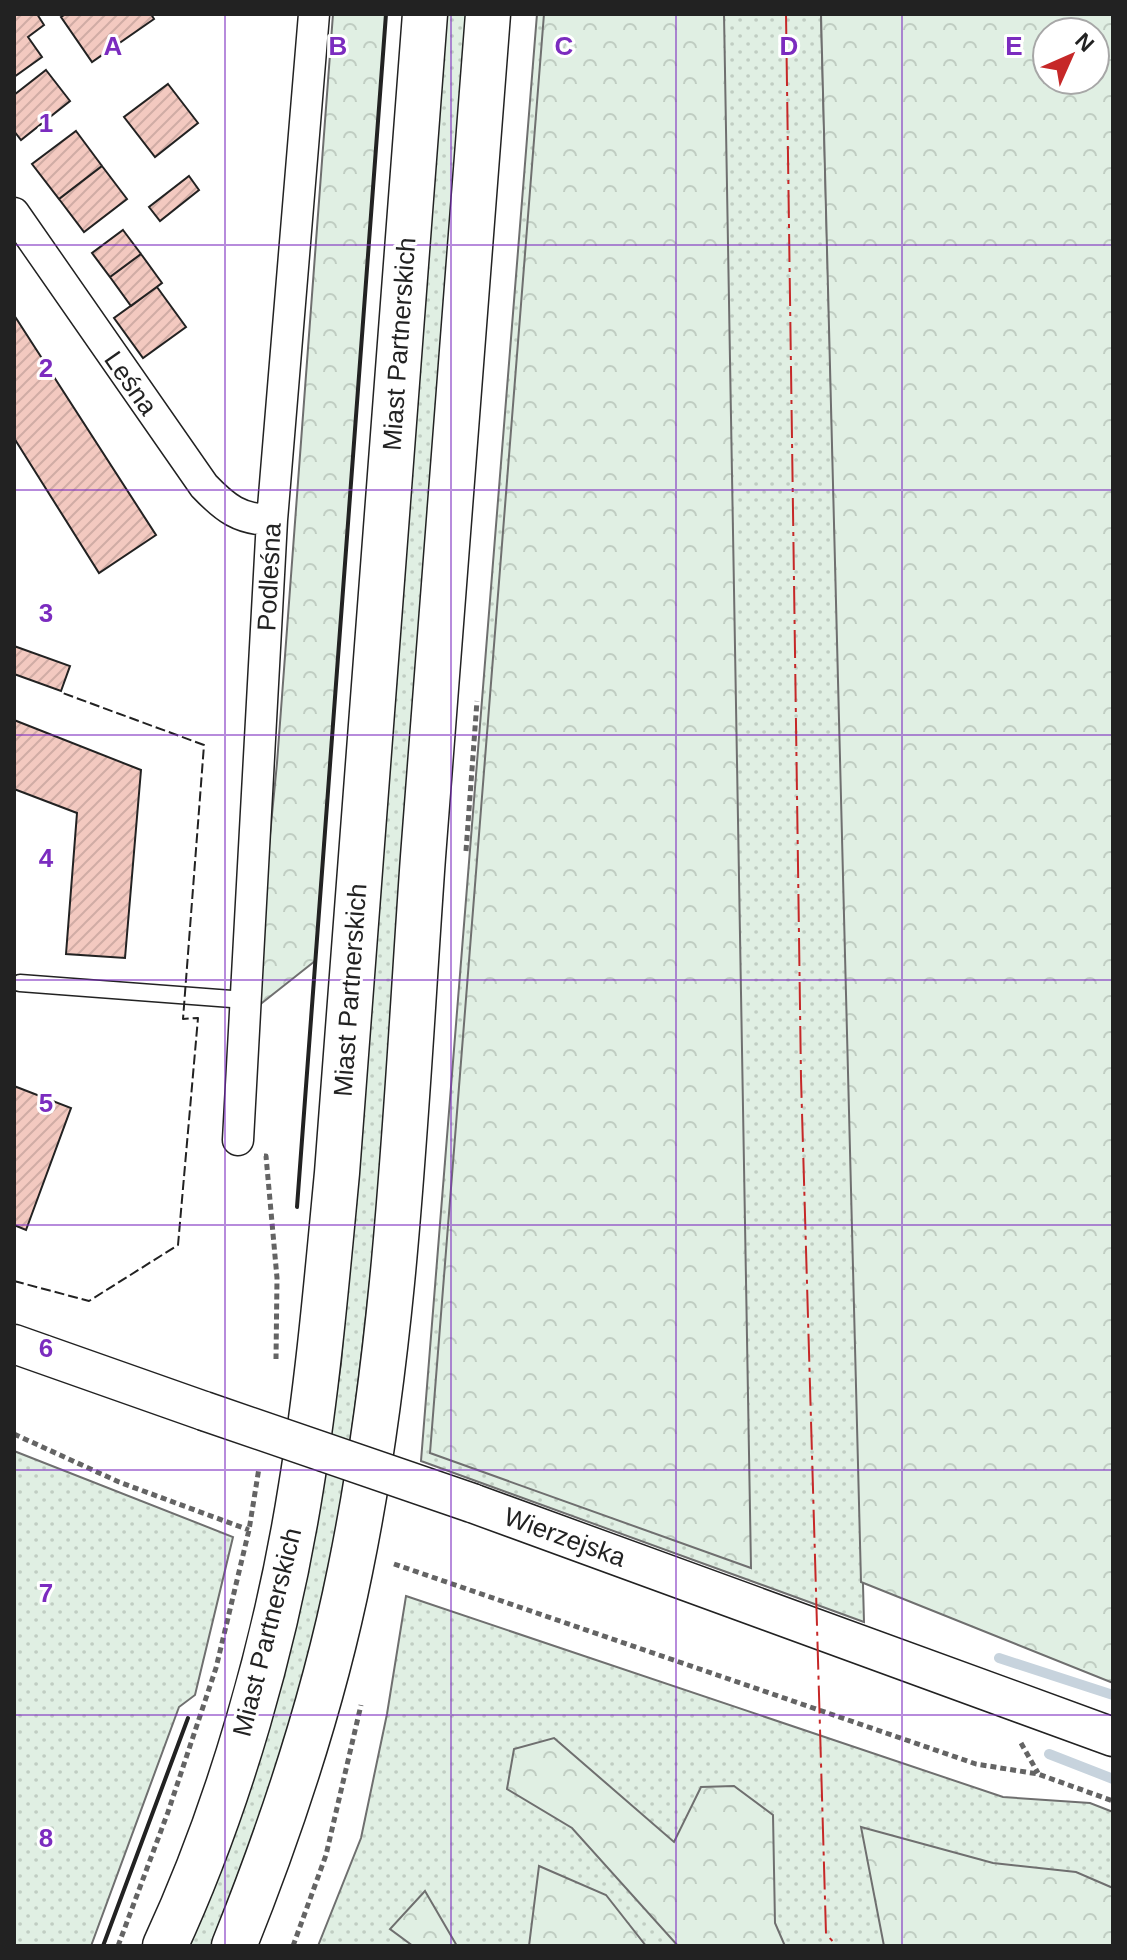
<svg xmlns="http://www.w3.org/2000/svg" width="1127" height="1960" font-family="Arial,sans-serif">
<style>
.grass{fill:url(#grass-dots);stroke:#6f6f6f;stroke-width:2}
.forest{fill:url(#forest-crowns);stroke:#6f6f6f;stroke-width:2;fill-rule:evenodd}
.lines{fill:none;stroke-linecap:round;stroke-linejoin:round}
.stream{stroke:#c7d3dd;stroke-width:10}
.building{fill:url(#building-hatch);stroke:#222;stroke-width:2}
.service-casing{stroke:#222;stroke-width:19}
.minor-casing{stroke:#222;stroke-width:33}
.tertiary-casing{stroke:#222;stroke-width:41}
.primary-casing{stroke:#222;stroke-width:47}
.path{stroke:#646464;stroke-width:5;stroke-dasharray:6 4;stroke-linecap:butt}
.service{stroke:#fff;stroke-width:16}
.minor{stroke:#fff;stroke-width:30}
.tertiary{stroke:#fff;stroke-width:38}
.primary{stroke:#fff;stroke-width:44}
.tertiary-bridge-casing{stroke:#222;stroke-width:41;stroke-linecap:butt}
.tertiary-bridge{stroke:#fff;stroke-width:38}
.fence{stroke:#222;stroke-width:2;stroke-dasharray:10 4;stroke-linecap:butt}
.wall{stroke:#222;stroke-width:4}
.power{stroke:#c62828;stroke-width:2;stroke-dasharray:28 6 4 6;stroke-linecap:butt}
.grid{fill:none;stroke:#7b2cbf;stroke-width:2;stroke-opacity:0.55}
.labels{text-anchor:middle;stroke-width:6;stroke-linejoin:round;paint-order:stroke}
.street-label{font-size:26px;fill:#222;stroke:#fff}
.grid-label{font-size:26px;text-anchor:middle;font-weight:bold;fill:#7b2cbf;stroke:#fff;stroke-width:6;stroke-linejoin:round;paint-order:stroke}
</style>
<defs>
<pattern id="grass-dots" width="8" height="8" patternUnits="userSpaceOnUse" patternTransform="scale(2)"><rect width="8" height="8" fill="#e0efe3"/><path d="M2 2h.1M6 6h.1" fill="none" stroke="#c0cdc2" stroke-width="1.8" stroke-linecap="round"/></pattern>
<pattern id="forest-crowns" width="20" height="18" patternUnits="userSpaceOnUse" patternTransform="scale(2)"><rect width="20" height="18" fill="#e0efe3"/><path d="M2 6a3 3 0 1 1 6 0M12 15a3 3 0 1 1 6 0" fill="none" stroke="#c0cdc2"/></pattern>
<pattern id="building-hatch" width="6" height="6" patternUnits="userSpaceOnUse" patternTransform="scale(2)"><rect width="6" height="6" fill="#f3c9c0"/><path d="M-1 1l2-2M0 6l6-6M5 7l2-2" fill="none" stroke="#d0aca5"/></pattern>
</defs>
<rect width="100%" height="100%" fill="#fff"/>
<path class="grass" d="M 446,14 L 467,14 L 375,1235 C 363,1345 351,1456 330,1565 C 305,1696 260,1822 211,1946 L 186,1946 L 316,1530 L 341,1363 Z
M 537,14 L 821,14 L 864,1622 L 421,1461 Z
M 14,1451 L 233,1537 L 195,1695 L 179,1707 L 91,1946 L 14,1946 Z
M 406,1596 L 1003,1797 L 1090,1803 L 1113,1812 L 1113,1946 L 318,1946 L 361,1838 L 387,1714 Z"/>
<path class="forest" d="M 333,14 L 386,14 L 315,961 L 253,1010 L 277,763 Z
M 544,14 L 724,14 L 751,1568 L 430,1453 Z
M 821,14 L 1113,14 L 1113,1683 L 861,1582 ZM 1095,32 L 1095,80 L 1047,80 L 1047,32 Z
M 554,1738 L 674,1842 L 701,1787 L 734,1786 L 773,1815 L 775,1923 L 785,1946 L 678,1946 L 572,1828 L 507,1789 L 514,1749 Z
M 861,1827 L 993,1863 L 1076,1872 L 1113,1888 L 1113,1946 L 884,1946 Z
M 539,1866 L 606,1895 L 646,1946 L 529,1946 Z
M 425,1891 L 457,1946 L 413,1946 L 390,1929 Z"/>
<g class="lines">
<path class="stream" d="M 999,1658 L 1113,1695
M 1049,1754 L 1113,1779"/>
</g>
<path class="building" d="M 14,14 L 37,14 L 44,25 L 28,37 L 42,57 L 14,77 Z
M 66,14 L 151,14 L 154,19 L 92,62 L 61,17 Z
M 46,70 L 70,101 L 21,140 L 14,131 L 14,95 Z
M 168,84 L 198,123 L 155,157 L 124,117 Z
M 76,131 L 102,166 L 59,199 L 32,164 Z
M 102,166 L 127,199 L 84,232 L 59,199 Z
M 189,176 L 199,190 L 160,221 L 149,207 Z
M 123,230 L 141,254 L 110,277 L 92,253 Z
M 141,254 L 162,283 L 131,306 L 110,277 Z
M 157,287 L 186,327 L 143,358 L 114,318 Z
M 14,315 L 156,535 L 99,573 L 14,438 Z
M 14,646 L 70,666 L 61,691 L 14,674 Z
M 14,720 L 141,770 L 125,958 L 66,954 L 77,813 L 14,789 Z
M 14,1086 L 71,1108 L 26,1230 L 14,1225 Z"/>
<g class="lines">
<g class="service-casing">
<path id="service" d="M 20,983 L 245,1000"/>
</g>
<g class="minor-casing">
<path id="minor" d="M 14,213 L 204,486 C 225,508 240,520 272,520
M 238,1140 L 272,520 L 314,14"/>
</g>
<g class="tertiary-casing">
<path id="tertiary" d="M 14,1344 L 204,1411
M 472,1503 L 1113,1737"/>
</g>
<g class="primary-casing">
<path id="primary" d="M 165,1946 C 230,1806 277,1639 301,1487 C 318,1383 327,1278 337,1173 L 425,14
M 234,1946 C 283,1824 324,1700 350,1571 C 398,1337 406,1095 423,857 C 443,576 465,295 488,14"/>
</g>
<path class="path" d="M 466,851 L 477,701
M 264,1156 L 266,1156 L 277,1278 L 276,1359
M 14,1434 L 119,1482 L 249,1530
M 394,1564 L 976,1764 L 1038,1774 L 1113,1801
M 1021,1743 L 1038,1773
M 118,1946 L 168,1812 L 216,1668 L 249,1530 L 259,1468
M 293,1946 L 326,1855 L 361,1705"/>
<use href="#service" class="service"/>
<use href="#minor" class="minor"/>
<use href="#tertiary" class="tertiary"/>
<use href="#primary" class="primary"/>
<g class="tertiary-bridge-casing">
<path id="tertiary-bridge" d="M 204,1411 L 472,1503"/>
</g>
<use href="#tertiary-bridge" class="tertiary-bridge"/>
<path class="fence" d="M 14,1281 L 89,1301 L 178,1245 L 198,1018 L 183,1019 L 204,745 L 60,692"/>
<path class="wall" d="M 297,1207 L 386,14
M 103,1946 L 188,1718"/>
<path class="power" d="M 786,14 L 801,1078 L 826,1934 L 837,1946"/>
</g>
<path class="grid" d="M 225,14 L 225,1946M 451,14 L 451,1946M 676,14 L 676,1946M 902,14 L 902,1946M 14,245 L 1113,245M 14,490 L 1113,490M 14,735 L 1113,735M 14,980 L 1113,980M 14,1225 L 1113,1225M 14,1470 L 1113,1470M 14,1715 L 1113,1715"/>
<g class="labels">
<g class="street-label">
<text transform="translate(399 344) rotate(-86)" y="9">Miast Partnerskich</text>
<text transform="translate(131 383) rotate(55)" y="9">Leśna</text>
<text transform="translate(269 577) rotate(-87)" y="9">Podleśna</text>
<text transform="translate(350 990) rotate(-86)" y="9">Miast Partnerskich</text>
<text transform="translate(565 1537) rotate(20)" y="9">Wierzejska</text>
<text transform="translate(267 1632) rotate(-76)" y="9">Miast Partnerskich</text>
</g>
</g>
<g class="grid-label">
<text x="113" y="55">A</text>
<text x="338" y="55">B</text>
<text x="564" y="55">C</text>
<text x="789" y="55">D</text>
<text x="1014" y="55">E</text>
<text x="46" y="132">1</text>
<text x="46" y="377">2</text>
<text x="46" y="622">3</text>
<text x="46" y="867">4</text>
<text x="46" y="1112">5</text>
<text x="46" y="1357">6</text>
<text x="46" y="1602">7</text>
<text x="46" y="1847">8</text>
</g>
<rect width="1127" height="1960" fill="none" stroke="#222222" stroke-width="32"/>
<g transform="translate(1071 56) rotate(45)"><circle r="38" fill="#ffffff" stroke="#a7a7a7" stroke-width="2"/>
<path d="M0-6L14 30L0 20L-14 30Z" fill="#c62828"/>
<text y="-12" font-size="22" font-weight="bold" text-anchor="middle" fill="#222222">N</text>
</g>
</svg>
